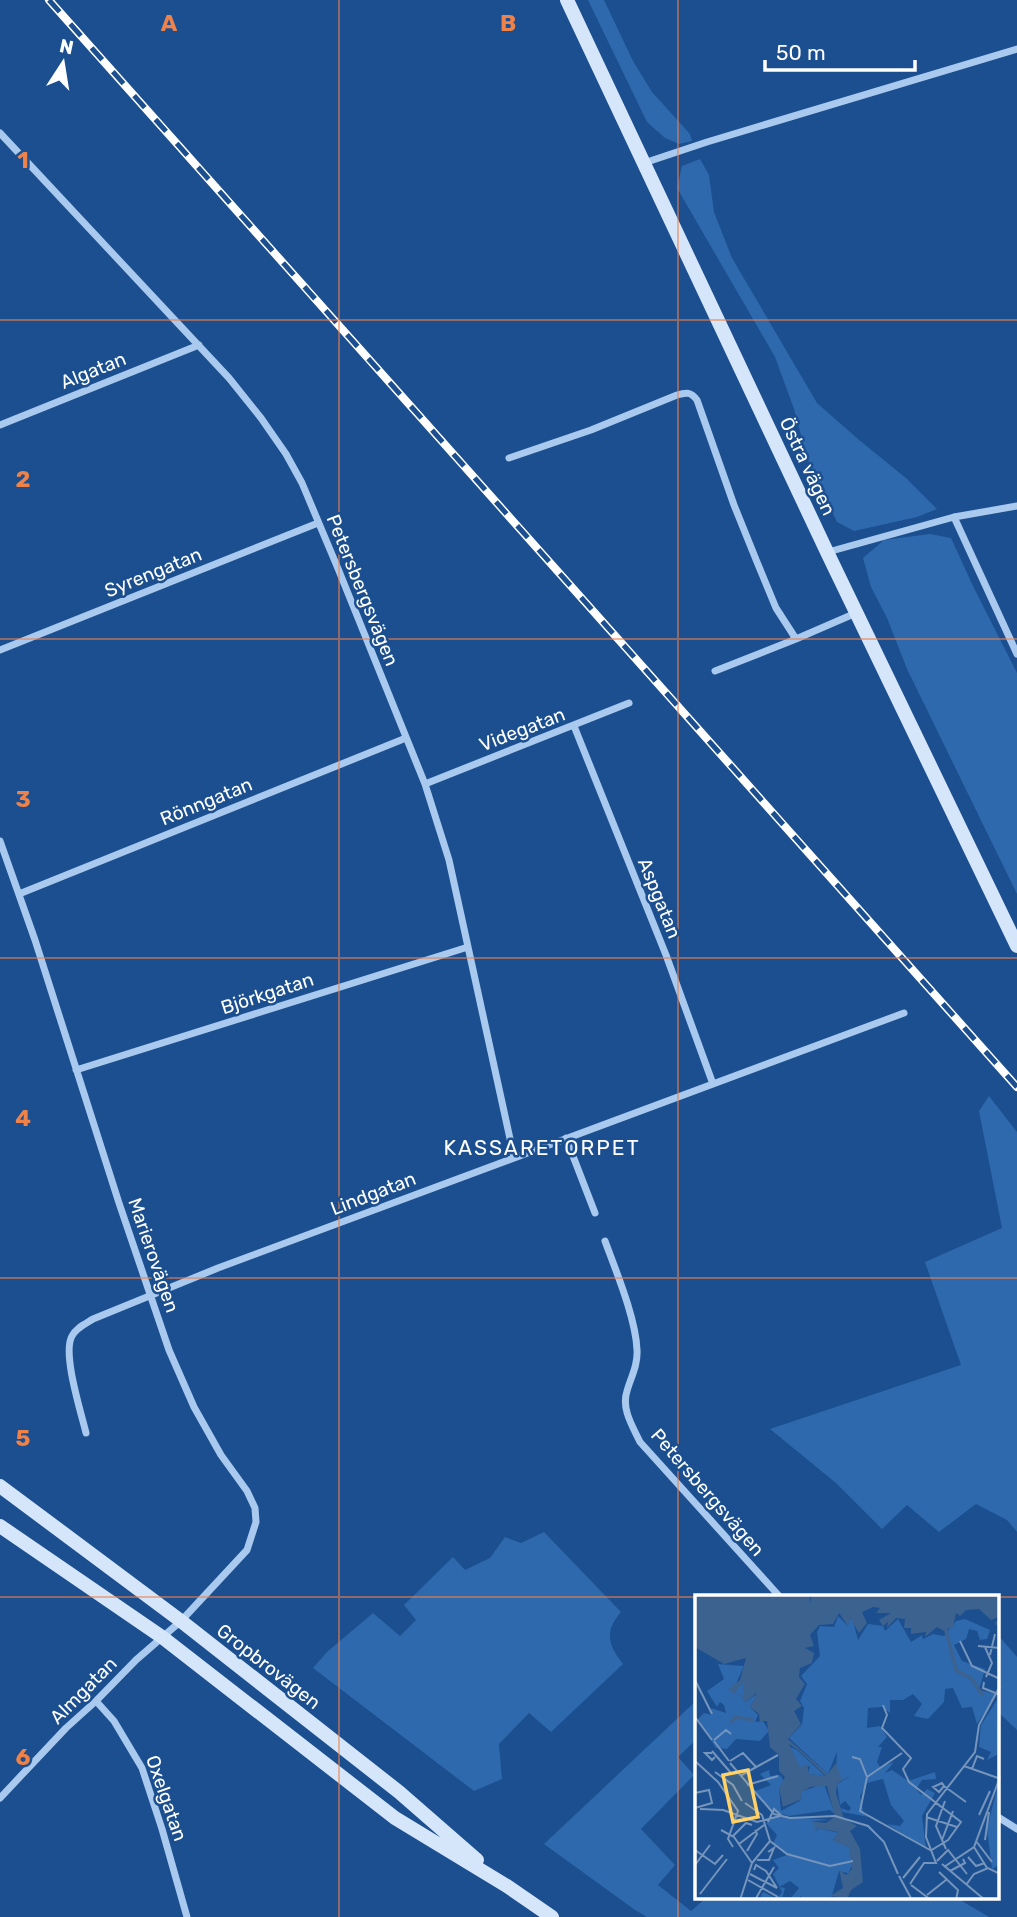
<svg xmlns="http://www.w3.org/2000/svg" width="1017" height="1917" font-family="Rubik,sans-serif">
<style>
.green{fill:#2e69ad}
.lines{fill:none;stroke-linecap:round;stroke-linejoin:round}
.street{stroke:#a9c9ee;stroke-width:7}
.secondary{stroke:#d6e6fa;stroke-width:14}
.rail-casing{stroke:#fff;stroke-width:8}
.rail{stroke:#1b4f8f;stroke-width:5;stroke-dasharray:16;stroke-linecap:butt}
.grid{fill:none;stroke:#ee8249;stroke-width:2;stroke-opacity:0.55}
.labels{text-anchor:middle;stroke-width:5;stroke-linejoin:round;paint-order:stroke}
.street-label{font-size:19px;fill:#fff;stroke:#1b4f8f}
.neighbourhood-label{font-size:21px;letter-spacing:2px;fill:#fff;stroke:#1b4f8f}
.inset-river{fill:none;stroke:#3c6290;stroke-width:3.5}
.inset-road{fill:none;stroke:#7695bc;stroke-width:2}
.view{fill:#ffd166;fill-opacity:0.15;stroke:#ffd166;stroke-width:3.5}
.inset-edge{fill:none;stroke:#fff;stroke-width:3.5}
.grid-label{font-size:23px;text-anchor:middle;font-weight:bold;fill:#ee8249;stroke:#1b4f8f;stroke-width:5;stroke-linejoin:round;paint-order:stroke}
</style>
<rect width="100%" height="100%" fill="#1b4f8f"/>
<path class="green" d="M 588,0 L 604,0 L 633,61 L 652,92 L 690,134 L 692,141 L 679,144 L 665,138 L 647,122 Z
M 700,159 L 709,175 L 714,212 L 732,258 L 817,403 L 858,439 L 907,479 L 937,509 L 917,517 L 854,531 L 837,522 L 807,458 L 794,409 L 775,357 L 677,188 L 682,166 Z
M 930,534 L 951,538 L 973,586 L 1017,673 L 1017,894 L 907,669 L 887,618 L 871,587 L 863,558 L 884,540 Z
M 989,1096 L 1017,1132 L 1017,1532 L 1007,1520 L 976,1504 L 939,1532 L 907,1505 L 882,1529 L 836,1483 L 770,1429 L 961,1365 L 925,1262 L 1002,1228 L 979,1111 Z
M 544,1532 L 621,1612 C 604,1632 608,1645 623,1664 L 551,1732 L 529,1713 L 499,1744 L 502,1779 L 474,1791 L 313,1668 L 327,1652 L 373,1613 L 400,1636 L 416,1620 L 404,1605 L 453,1557 L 465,1570 L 490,1558 L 505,1537 L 521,1543 Z
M 998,1635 L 1017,1657 L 1017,1730 L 998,1712 Z
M 697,1700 L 697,1739 L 678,1757 L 694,1775 L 641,1829 L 675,1865 L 658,1885 L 691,1911 L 706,1898 L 957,1898 L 989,1917 L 647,1917 L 635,1910 L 544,1844 Z"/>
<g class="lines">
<path class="street" d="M 0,133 L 229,378 L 261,418 L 286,454 L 302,483 L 339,571 L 425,784 L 449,860 L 514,1157
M 644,163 L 707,142 L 1017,49
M 0,425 L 199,345
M 509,458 L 591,430 L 677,395 C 687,392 691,392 697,400 L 734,505 L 757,562 L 776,608 L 796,639
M 954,517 L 1017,654
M 828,552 L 954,517 L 1017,506
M 0,650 L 318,523
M 715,671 L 796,639 L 856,613
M 574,726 L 666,955 L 713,1084
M 425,784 L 629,703
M 0,841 L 35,940 L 119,1203 L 169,1350 L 194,1407 L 221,1455 L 247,1491 L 255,1508 L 256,1522 L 247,1550 L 181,1621 L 136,1660 L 96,1701 L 66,1728 L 0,1798
M 19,894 L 406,738
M 76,1070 L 468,947
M 566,1138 L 595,1213
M 605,1241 C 616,1271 636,1319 637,1350 C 638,1365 631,1377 627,1391 C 621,1409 633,1427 640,1442 L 780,1597
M 86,1433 C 81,1412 62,1353 72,1336 C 76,1328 85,1324 93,1319 L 218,1268 L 904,1013
M 96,1701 L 114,1721 L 142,1768 L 162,1829 L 187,1917
M 998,1817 L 1017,1829"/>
<path class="secondary" d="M 567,0 L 827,552 L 1017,946
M 0,1486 L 181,1621 L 399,1792 L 477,1860
M 0,1526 L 162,1637 L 395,1818 L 507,1886 L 552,1917"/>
<g class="rail-casing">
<path id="rail" d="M 49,0 L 1017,1087"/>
</g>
<use href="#rail" class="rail"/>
</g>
<path class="grid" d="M 339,0 L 339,1917M 678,0 L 678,1917M 0,320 L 1017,320M 0,639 L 1017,639M 0,958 L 1017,958M 0,1278 L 1017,1278M 0,1597 L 697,1597M 998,1597 L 1017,1597"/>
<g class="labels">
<g class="street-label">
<text transform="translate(93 370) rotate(-22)" y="7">Algatan</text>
<text transform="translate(808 466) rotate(65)" y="7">Östra vägen</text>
<text transform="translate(153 572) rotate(-22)" y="7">Syrengatan</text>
<text transform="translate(363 590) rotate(68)" y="7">Petersbergsvägen</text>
<text transform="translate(522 729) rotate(-21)" y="7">Videgatan</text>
<text transform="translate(206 801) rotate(-22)" y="7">Rönngatan</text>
<text transform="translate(660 898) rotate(68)" y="7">Aspgatan</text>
<text transform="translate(267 993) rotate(-18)" y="7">Björkgatan</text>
<text transform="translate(373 1193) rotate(-21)" y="7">Lindgatan</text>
<text transform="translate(154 1255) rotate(71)" y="7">Marierovägen</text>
<text transform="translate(708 1492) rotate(49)" y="7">Petersbergsvägen</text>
<text transform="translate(269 1666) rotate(38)" y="7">Gropbrovägen</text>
<text transform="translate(83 1690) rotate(-45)" y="7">Almgatan</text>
<text transform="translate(167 1798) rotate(71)" y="7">Oxelgatan</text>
</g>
<g class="neighbourhood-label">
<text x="542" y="1155">KASSARETORPET</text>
</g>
</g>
<g transform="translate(695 1595)">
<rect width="304" height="304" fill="#1b4f8f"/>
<path d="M 143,21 L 153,31 L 154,23 L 158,26 L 163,45 L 173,29 L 188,31 L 190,36 L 203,24 L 216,47 L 227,40 L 228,44 L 238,39 L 249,41 L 261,26 L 270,24 L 295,35 L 292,44 L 285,45 L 282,36 L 274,34 L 271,44 L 259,50 L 267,66 L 290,74 L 284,95 L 302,99 L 282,129 L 277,112 L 267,113 L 258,93 L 250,94 L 249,107 L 233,124 L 219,121 L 227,109 L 218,99 L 208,105 L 195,105 L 195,118 L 187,112 L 173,113 L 172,133 L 185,131 L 192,142 L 183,152 L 187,152 L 182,167 L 185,172 L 199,167 L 190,178 L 197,175 L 213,186 L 240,177 L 241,184 L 227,185 L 221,194 L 226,200 L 232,194 L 240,198 L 227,221 L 231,253 L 192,229 L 205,231 L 209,226 L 196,210 L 188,184 L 172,188 L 165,201 L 169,220 L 180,223 L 147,217 L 146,213 L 154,216 L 156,213 L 150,206 L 145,210 L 142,189 L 151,184 L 156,180 L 147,186 L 141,175 L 142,157 L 133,179 L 94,143 L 107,129 L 109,113 L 105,106 L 112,89 L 106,81 L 125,61 L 122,37 L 125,31 L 139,32 ZM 23,69 L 49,71 L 40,91 L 49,88 L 50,107 L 62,99 L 55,112 L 63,120 L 60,127 L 68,126 L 74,136 L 65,146 L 41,144 L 32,154 L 21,153 L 3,124 L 9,118 L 17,120 L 16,113 L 31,118 L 29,110 L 25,107 L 22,112 L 12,96 L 29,84 ZM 302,105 L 304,159 L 292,165 L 296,157 L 284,152 L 286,130 ZM 93,151 L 102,155 L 130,181 L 113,179 L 115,171 L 105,173 ZM 74,175 L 75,181 L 85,180 L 89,186 L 84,193 L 86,216 L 106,205 L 105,197 L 129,189 L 140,219 L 135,215 L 94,221 L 76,216 L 60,196 L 76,190 L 65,179 ZM 304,185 L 304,270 L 297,274 L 292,234 ZM 81,221 L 136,225 L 116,226 L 124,231 L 121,237 L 124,233 L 144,238 L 138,245 L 154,252 L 159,268 L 153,278 L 144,276 L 136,304 L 106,304 L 106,300 L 104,304 L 95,304 L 104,293 L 95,286 L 84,292 L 90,293 L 87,304 L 64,305 L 68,297 L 82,304 L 87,297 L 78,279 L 84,273 L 78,265 L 92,260 L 78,249 L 82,240 L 71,228 Z" fill="#2e69ad"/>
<path d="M 0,0 L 114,0 L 116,8 L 116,0 L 304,0 L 304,32 L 300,29 L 304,22 L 296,25 L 284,14 L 271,15 L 265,21 L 261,18 L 258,32 L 249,36 L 242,32 L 230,42 L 231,37 L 216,39 L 216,33 L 209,33 L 210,24 L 201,23 L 192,33 L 193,27 L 188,31 L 184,25 L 196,18 L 181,18 L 185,13 L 178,12 L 167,17 L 172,28 L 164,38 L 155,23 L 153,31 L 144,18 L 138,29 L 124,30 L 115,40 L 119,51 L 110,53 L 119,58 L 117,68 L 105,73 L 104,82 L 110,89 L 101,104 L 107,111 L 99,116 L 106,129 L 93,144 L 133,179 L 141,168 L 147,185 L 158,178 L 142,189 L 141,198 L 149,224 L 162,231 L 155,236 L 165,254 L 168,287 L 156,295 L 153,302 L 157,304 L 135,301 L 148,293 L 144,274 L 151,280 L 157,274 L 154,252 L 138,246 L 143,237 L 124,233 L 118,237 L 123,230 L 117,234 L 120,230 L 116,226 L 131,228 L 140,222 L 132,191 L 115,192 L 106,198 L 107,204 L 88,212 L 84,193 L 90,182 L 84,176 L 84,160 L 75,152 L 72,126 L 65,126 L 64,119 L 55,112 L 62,98 L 50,107 L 44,99 L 35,104 L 44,98 L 49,103 L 48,88 L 39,99 L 33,94 L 45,85 L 51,63 L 29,69 L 0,52 ZM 94,149 L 103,155 L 131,181 L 114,179 L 112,169 L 105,172 Z" fill="#3c6290" fill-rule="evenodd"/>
<path class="inset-river" d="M 250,32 L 261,75 L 277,84 L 288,101M 36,128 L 40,122 L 58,125"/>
<path class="inset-road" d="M 265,46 L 277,71 L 305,84M 283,51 L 305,53M 290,52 L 297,68 L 291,82M 295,60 L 300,39M 0,85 L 17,119M 289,87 L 288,93 L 303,99M 188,110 L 192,120 L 187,133 L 216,163 L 208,174 L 214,187 L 266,227 L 253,245 L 235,256M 0,122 L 17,145M 19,145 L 31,135 L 36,139M 19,146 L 34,166M 17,156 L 36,178M 17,158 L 10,158 L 17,165 L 20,162M 207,158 L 172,182 L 165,216 L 235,255M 157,162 L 165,164 L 172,182M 0,166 L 23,187 L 43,216 L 33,244 L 38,252M 35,166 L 48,158 L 61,172M 35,168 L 79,219 L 95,223 L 140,221 L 173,231 L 189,247 L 203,279M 269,171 L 303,183M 277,174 L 282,161 L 289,164M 20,177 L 38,190 L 47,206M 45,181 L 83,160M 52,190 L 83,181M 249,191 L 247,188 L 238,192 L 244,197 L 249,191 L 271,207M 0,198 L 14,195 L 17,208 L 0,213M 250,206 L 241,231 L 251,254M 50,208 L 67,220 L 75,246 L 92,259 L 135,271 L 158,266M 5,214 L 29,215M 28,215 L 62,227 L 85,221M 284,220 L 295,196M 231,222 L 262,232M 73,227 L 79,214 L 87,221M 26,235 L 39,242 L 57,268M 38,241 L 51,228 L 57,230M 247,245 L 258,216M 290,245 L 294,217M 281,246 L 297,267M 44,249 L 69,230M 279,252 L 292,273M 0,255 L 20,269 L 28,260M 52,256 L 62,239 L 60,235M 273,262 L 281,271 L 290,268M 62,265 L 74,265 L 79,253 L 73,257M 242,266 L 253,255 L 272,279M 247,269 L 290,305M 0,270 L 15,250M 249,272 L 279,252 L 305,182M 59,275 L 61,270 L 71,276 L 82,293M 255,276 L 270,268 L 268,264M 244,277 L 263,295 L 261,305M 55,279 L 82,293M 204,281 L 217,305M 208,283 L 225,262M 53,285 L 83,302M 215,289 L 229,268 L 241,268 L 231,242 L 232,219 L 280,157 L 284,130 L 305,91M 216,290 L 236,305M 271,290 L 279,279 L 293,273 L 305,279M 5,299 L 32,264M 232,300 L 251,285M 45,305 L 57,268 L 75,246M 60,305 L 79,272"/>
<path class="view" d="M 53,175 L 63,222 L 38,227 L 28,180 Z"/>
<rect width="304" height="304" class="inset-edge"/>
</g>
<g class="grid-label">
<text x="169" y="31">A</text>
<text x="508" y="31">B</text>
<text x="23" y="168">1</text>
<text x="23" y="487">2</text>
<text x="23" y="807">3</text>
<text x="23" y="1126">4</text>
<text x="23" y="1446">5</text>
<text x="23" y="1765">6</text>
</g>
<g transform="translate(63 63) rotate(12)" stroke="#1b4f8f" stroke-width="5" paint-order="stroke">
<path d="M0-5L12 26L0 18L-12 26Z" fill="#ffffff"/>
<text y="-10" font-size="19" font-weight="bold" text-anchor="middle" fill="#ffffff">N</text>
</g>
<path d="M765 60v10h150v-10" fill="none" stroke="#ffffff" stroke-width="3.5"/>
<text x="776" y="60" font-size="21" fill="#ffffff" stroke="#1b4f8f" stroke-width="5" paint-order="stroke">50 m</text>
</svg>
